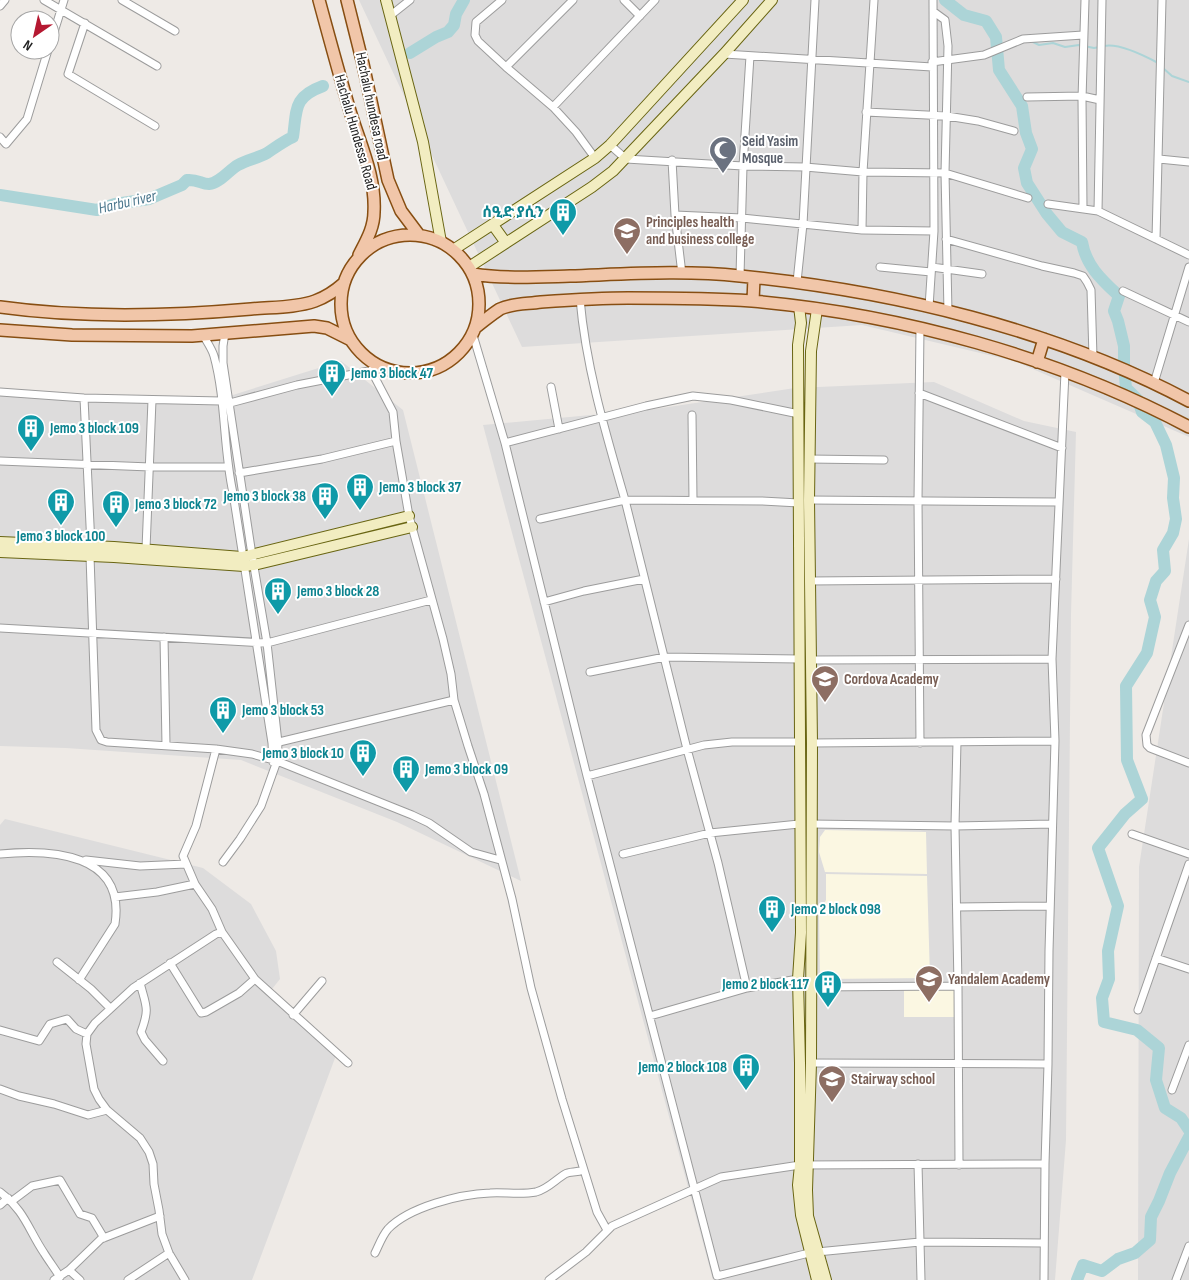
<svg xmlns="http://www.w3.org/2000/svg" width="1189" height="1280" font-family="'Sofia Sans Condensed','Noto Sans Ethiopic',sans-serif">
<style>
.residential{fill:#dddcdc}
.education{fill:#fbf7e2}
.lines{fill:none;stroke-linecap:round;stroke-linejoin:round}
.stream{stroke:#acd4d7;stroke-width:2}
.river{stroke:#acd4d7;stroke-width:12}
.street-casing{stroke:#9c9c9c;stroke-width:9}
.secondary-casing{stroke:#696512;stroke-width:12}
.primary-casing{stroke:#874e12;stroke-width:14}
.street{stroke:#fff;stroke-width:7}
.secondary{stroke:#f2edc1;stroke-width:10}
.primary{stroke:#f1c6a9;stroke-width:11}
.labels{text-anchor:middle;stroke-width:4;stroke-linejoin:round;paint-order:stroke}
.street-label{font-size:15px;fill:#1f1f1f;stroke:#fff}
.worship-label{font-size:15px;font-weight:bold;fill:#5b616d;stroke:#fff;text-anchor:start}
.culture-label{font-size:15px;font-weight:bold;fill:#0d838f;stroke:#fff;text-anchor:start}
.education-label{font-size:15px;font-weight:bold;fill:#785e54;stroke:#fff;text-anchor:start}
.water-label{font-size:16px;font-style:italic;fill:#4c778d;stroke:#fff}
</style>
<rect width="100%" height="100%" fill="#eeeae6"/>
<path class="residential" d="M 359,0 L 1189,0 L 1189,437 L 1014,361 L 862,325 L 522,347 Z
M 341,361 L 403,410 L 521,881 L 397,822 L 241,760 L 66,748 L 0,746 L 0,394 L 217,400 Z
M 934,382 L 1024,421 L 1076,432 L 1071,614 L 1066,1140 L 1055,1280 L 713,1280 L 483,425 L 655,409 L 795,388 Z
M 1189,539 L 1189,1280 L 1138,1280 L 1139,867 Z
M 5,819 L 203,868 L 251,904 L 276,951 L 280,979 L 272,989 L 338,1050 L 252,1280 L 0,1280 L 0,825 Z"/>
<path class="education" d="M 825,830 L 926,832 L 927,874 L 825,872 L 819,852 L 820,837 Z
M 826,874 L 927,876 L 930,978 L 823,979 L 820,977 L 819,914 L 826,900 Z
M 904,988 L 954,989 L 954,1017 L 904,1017 Z"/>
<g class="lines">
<path class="stream" d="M 1031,41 L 1039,45 L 1053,43 L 1065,47 L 1079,45 L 1094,48 L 1100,47
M 1104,46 C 1119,43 1145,56 1158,63
M 1163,68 L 1172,76 L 1189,82"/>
<path class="river" d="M 945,0 L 964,15 L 986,21 L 996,37 L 999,70 L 1022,106 L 1026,133 L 1032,149 L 1024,168 L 1027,183 L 1047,214 L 1062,232 L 1082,242 C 1086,266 1102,280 1119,296 L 1114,311 L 1118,321 L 1124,346 L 1124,365 L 1126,388 L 1138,400 L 1142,412 L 1155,422 L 1166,445 L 1174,478 L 1173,498 L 1176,519 L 1173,533 L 1163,550 L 1165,571 L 1156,581 L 1150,600 L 1155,617 L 1147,653 L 1126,686 L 1127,760 L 1142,799 L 1125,814 L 1098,848 L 1118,906 L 1108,951 L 1109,979 L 1102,998 L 1104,1022 L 1137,1030 L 1159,1048 L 1156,1080 L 1165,1108 L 1181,1118 L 1189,1130
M 410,53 L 436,37 L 448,32 L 454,25 L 456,14 L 464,0
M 0,195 L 97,210 L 115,204 L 149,199 L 182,185 L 187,180 C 198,179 201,184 209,184 C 220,183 229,170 238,165 C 247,160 258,158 267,153 C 276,147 284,141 293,137 C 297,109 293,97 323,86
M 1077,1280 L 1083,1265 L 1102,1271 L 1118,1259 L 1135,1253 L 1150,1240 L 1151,1217 L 1159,1201 L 1170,1173 L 1189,1137"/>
<g class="street-casing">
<path id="street" d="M 44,0 L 157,66
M 122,0 L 175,31
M 502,0 L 476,22 L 475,35 L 478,41 L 506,67 L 553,107 L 576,132 L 595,158
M 624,0 L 640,16
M 0,6 L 5,0
M 934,12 L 945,20 L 948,46 L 945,173 L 948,312
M 391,15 L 410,0
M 85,23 L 68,74 L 155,126
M 50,45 L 64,0
M 724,54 L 932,67
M 932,62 L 984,55 L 1023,39 L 1083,35
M 506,67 L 573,0
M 1027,97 L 1082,96 L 1100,100
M 553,107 L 655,0
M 866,112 L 947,116 L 978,121 L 1014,131
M 0,137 L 6,144 L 27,119 L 48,50
M 610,145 L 626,159 L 743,166 L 805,167 L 863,172 L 945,173 L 1028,198
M 1159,159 L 1189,162
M 672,160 L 675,215 L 682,274
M 1048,204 L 1098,211 L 1189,255
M 1083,208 L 1082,99 L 1085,0
M 1098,211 L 1102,0
M 675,215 L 742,218 L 862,230 L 934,231
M 862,230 L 863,172 L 874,0
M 946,239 L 1042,266 L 1074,273 L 1083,276 L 1087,282 L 1091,290 L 1093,357
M 1156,239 L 1162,0
M 880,267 L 931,272
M 932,267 L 982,274
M 740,276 L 743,166 L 750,56
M 797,282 L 803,224 L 815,0
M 1123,291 L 1189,322
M 929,307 L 934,231 L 933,0
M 920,328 L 918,500 L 920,743
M 203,335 C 207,342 212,349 214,356 C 226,400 223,448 233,493 L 272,743 L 273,762
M 473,335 L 505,443 L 587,776 L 717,1276 L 809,1253
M 371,370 L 393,412 L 396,441
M 1154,383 L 1189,267
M 551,387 L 559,429
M 0,392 L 84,398 L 221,401
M 919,393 L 1062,448
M 84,398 L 91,546
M 230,403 L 297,385 L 384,368
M 692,415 L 693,500
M 505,443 L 646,406 L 693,396 L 731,400 L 799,414
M 809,459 L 884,460
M 0,461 L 150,467 L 228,467
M 239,473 L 322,459 L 396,441 L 409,516 L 443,639 L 451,674 L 454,700 L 468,746 L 484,794 L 512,899 L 531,988 L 562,1099 L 597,1212 L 607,1230
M 809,500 L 1059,502
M 540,519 L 625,500 C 606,434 586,368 580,299
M 146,549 L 152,400
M 90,556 L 96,730 L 101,740 L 107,742 L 216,749 L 252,754 L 277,761 L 412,815 L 429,823 L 471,852 L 500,860
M 810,581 L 1056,579
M 544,602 L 584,591 L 644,579
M 1189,625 L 1146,735 L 1147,745 L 1150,748 L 1189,763
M 0,628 L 267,643 L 431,600
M 164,637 L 166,745
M 812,660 L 1052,659
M 590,672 L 665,657 L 799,659
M 957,742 L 955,826 L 958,986 L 959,1165
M 275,743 L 454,700
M 812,743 L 1055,741
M 216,749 L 196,826 L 183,856 L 195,884 L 212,909 L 222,932 L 255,979 L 348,1063
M 587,776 L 704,745 L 732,742 L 800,742
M 811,824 L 955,826 L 1052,824
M 1132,834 L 1189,854
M 0,854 C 51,849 126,853 115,924 L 79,980
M 623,854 L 710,833 L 799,824
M 86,860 L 140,866 L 186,864
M 223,862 L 240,839 L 261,806 L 277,761 L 278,743 L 267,643 L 252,555 L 223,363 L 223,346 L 225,333
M 115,897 L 157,892 L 195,884
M 957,907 L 1050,906
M 1156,958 L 1189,969
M 57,962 L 91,989 L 110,1008
M 170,963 L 201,1013 L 206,1012 L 239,993 L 255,979
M 140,983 C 146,1006 150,1008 141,1032 L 145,1040 L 163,1061
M 811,987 L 958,986
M 747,988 L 718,863 L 687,749 L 625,500 L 762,501 L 799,503
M 1138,1010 L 1189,864
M 293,1015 L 322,981
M 650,1016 L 747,988 L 798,979
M 0,1030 L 39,1041 L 50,1024 L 67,1019 L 76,1029 L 87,1034
M 811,1063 L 1048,1064
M 0,1089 L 19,1096 L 54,1104 L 88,1115 L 107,1110
M 1172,1090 L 1189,1045
M 918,1164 L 921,1280
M 0,1192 C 25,1211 28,1229 44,1253 C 49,1261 55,1269 60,1277
M 12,1201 L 32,1186 L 60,1180 L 80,1214 L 92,1218 L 104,1238
M 0,1205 L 8,1198
M 817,1252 L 920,1242 L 1043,1243
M 375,1253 C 379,1245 382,1236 388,1229 C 409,1207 460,1194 490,1193 C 505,1192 521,1195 536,1192 C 548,1189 555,1180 565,1174 C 570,1171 576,1173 583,1170
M 69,1270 L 101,1239 L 160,1216
M 54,1280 L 69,1270 L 80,1280
M 128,1280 L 169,1253
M 185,1280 L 169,1253 L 162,1234 L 159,1210 L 154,1184 L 153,1164 L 149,1152 L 140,1138 L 107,1110 L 99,1099 L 94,1089 L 86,1044 L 87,1034 L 95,1023 L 133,988 L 216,934 L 222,932
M 549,1280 L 586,1252 L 612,1226 L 721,1177 L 800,1165 L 1045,1164
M 1044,1280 L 1045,1164 L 1048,1064 L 1049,951 L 1055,741 L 1052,659 L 1065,372
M 1176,1280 L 1189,1246"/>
</g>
<g class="secondary-casing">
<path id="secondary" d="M 386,0 L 423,142 L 441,242
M 493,225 L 506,243
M 453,250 L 595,158 L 610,145 L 743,0
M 469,267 L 592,187 L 613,171 L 724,54 L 772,0
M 799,306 L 801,323 L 798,345 L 801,933 L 798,979 L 800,1063 L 800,1165 L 798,1185 L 801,1215 L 817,1280
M 817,309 L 811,351 L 809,500 L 812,743 L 811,1063 L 807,1190 L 808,1216 L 826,1280
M 0,542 L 114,547 L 242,557 L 409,516
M 0,552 L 114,557 L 244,566 L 254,565 L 412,527"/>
</g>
<g class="primary-casing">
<path id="primary" d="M 319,0 C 329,37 339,74 350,111 C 360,144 376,177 374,212 C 374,228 366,241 359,255
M 347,0 L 363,64 L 388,180 L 401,211 L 419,235
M341 304a69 69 0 1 1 138 0a69 69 0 1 1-138 0Z
M 473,274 C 505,279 537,277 570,276 C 627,274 684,270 740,276 C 892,291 1054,329 1189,401
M 753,301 L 754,278
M 0,307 C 79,318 171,316 251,309 C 272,307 295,308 315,301 C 326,297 335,291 344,283
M 476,327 C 484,321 492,314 500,309 C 513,303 527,304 541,302 C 570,300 599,298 628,298 C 669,298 711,298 752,301 C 901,314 1057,357 1189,427
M 0,330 L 72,335 L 192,336 L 314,326 L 327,328 L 351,340
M 1037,362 L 1044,339"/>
</g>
<use href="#street" class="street"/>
<use href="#secondary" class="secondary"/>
<use href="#primary" class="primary"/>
</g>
<defs>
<g id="mosque-pin" transform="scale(1.4375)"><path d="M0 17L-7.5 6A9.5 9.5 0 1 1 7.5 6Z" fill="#6b7280" stroke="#fff"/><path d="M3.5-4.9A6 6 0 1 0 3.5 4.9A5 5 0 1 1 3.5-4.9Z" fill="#fff"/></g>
<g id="building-pin" transform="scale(1.4375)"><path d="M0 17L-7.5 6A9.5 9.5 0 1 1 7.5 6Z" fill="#0f9aa8" stroke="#fff"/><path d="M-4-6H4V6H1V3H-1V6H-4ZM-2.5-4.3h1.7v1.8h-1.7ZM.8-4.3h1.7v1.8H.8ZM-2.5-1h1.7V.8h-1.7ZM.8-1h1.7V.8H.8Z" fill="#fff"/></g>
<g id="university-pin" transform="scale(1.4375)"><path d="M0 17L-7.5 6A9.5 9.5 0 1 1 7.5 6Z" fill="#8d6e63" stroke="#fff"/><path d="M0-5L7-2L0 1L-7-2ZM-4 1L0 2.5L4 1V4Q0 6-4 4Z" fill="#fff"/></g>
<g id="school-pin" transform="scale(1.4375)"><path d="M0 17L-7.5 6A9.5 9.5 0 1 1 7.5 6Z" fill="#8d6e63" stroke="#fff"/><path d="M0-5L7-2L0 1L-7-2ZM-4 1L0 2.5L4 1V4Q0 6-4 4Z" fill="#fff"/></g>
</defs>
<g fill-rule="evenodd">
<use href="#mosque-pin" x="723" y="150"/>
<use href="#building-pin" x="563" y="212"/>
<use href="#university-pin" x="627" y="231"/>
<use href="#building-pin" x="332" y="373"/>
<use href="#building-pin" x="31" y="428"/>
<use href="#building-pin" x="360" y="487"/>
<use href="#building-pin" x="325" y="496"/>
<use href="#building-pin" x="61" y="502"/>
<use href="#building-pin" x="116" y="504"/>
<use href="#building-pin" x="278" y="591"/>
<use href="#school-pin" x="825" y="679"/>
<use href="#building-pin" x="223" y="710"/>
<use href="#building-pin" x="363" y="753"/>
<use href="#building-pin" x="406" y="769"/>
<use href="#building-pin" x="772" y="909"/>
<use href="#school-pin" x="929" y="979"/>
<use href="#building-pin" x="828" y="984"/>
<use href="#building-pin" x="746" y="1067"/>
<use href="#school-pin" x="832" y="1079"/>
</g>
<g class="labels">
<g class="street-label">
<text transform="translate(372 106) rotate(78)" y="5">Hachalu hundesa road</text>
<text transform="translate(356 132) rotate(74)" y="5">Hachalu Hundessa Road</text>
</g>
<g class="worship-label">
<text x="742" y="146">Seid Yasim<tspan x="742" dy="17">Mosque</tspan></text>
</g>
<g class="culture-label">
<text x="544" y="217" text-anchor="end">ሰዒድ ያሲን</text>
<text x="351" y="378">Jemo 3 block 47</text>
<text x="50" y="433">Jemo 3 block 109</text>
<text x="379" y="492">Jemo 3 block 37</text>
<text x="306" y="501" text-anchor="end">Jemo 3 block 38</text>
<text x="135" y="509">Jemo 3 block 72</text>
<text x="61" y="541" text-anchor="middle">Jemo 3 block 100</text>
<text x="297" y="596">Jemo 3 block 28</text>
<text x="242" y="715">Jemo 3 block 53</text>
<text x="344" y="758" text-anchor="end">Jemo 3 block 10</text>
<text x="425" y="774">Jemo 3 block 09</text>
<text x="791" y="914">Jemo 2 block 098</text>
<text x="809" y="989" text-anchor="end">Jemo 2 block 117</text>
<text x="727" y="1072" text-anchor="end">Jemo 2 block 108</text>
</g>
<g class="education-label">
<text x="646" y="227">Principles health<tspan x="646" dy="17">and business college</tspan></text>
<text x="844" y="684">Cordova Academy</text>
<text x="948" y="984">Yandalem Academy</text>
<text x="851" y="1084">Stairway school</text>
</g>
<g class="water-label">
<text transform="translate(127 201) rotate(-13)" y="6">Harbu river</text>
</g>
</g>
<g transform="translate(35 35) rotate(214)"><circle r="24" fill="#ffffff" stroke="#a5a5a5"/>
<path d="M0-4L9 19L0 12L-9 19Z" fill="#b51831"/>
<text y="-8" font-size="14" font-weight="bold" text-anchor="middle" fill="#1f1f1f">N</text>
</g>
</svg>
